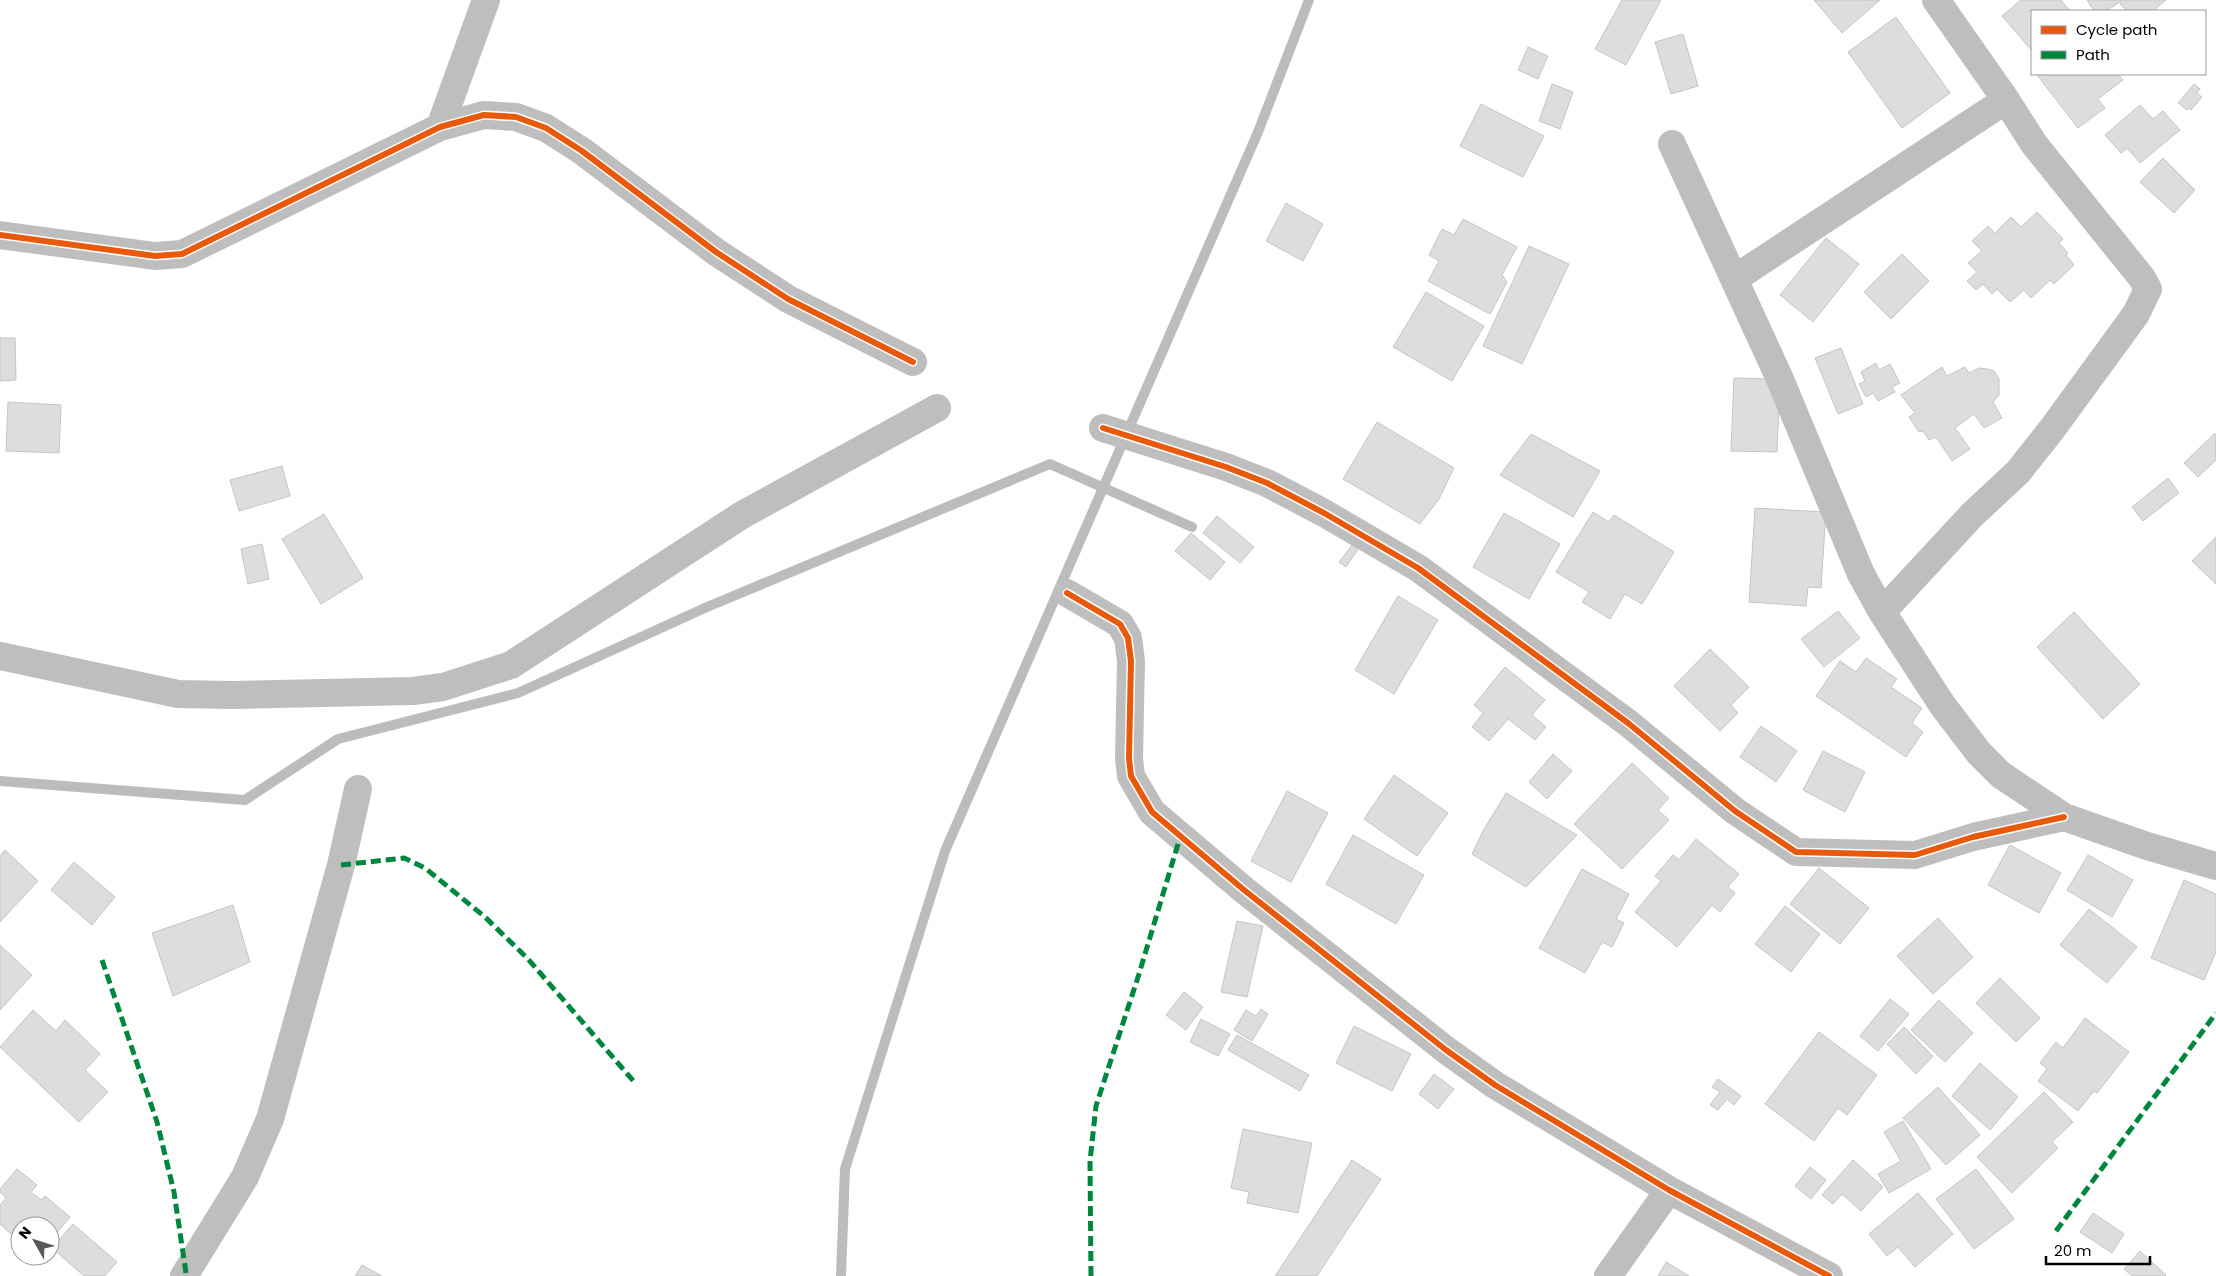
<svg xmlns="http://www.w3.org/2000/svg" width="2216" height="1276" font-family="Poppins,sans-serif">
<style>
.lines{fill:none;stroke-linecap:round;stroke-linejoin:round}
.stream{stroke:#bcbcbc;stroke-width:10}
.building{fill:#ddd;stroke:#c5c5c5}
.street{stroke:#bebebe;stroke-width:28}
.quiet{stroke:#00873e;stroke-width:5;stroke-dasharray:10 5;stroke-linecap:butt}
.cycleway-casing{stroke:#fff;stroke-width:9}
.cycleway{stroke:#e8590c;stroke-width:6}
</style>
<rect width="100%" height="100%" fill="#fff"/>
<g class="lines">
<path class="stream" d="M 0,781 L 245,800 L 338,739 L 518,693 L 707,607 L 1050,464 L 1192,527
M 841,1276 L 845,1169 L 945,851 L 1258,132 L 1309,0"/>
</g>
<path class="building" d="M 1622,0 L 1661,0 L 1626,65 L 1595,49 Z
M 1814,0 L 1880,0 L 1842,33 Z
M 2021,0 L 2061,0 L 2070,11 L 2032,11 L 2032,51 L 2002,16 Z
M 2087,0 L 2123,0 L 2106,11 L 2094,11 Z
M 2125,0 L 2166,0 L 2153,11 L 2127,11 L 2120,4 Z
M 1896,17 L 1950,93 L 1902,128 L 1848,52 Z
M 1683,34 L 1698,86 L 1671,94 L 1655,42 Z
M 1528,47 L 1548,56 L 1538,79 L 1518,70 Z
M 2039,74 L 2118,74 L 2123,80 L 2098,99 L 2105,108 L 2078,128 L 2037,75 Z
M 1552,84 L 1573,92 L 1560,129 L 1539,121 Z
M 2194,84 L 2200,89 L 2197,93 L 2202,97 L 2191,110 L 2189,108 L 2187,110 L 2178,103 Z
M 1481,104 L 1544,136 L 1523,177 L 1460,146 Z
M 2140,105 L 2153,119 L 2163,111 L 2180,130 L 2140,163 L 2127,148 L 2121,153 L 2105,135 Z
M 2163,158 L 2195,190 L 2174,213 L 2140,182 Z
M 1286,203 L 1323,224 L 1303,261 L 1266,241 Z
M 2037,212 L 2063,239 L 2059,243 L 2068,253 L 2066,255 L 2074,265 L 2054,284 L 2050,280 L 2031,298 L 2024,290 L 2010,302 L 1997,289 L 1992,294 L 1983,284 L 1976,290 L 1967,281 L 1977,272 L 1968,263 L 1982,251 L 1972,241 L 1988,226 L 1995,233 L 2011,217 L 2021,227 Z
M 1463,219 L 1517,247 L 1502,275 L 1507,282 L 1490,314 L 1428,281 L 1439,261 L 1429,255 L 1442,229 L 1454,235 Z
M 1826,238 L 1859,264 L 1813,322 L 1780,295 Z
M 1529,246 L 1569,264 L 1522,364 L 1483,346 Z
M 1902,254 L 1929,281 L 1891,319 L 1864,292 Z
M 1426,292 L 1484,326 L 1452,381 L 1393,347 Z
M 0,338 L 15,338 L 16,380 L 0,381 Z
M 1841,348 L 1863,404 L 1838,414 L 1815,358 Z
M 1876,363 L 1879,370 L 1890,364 L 1900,383 L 1892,387 L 1895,392 L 1878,401 L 1873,393 L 1866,397 L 1859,384 L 1865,381 L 1861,372 Z
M 1942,367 L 1947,376 L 1965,367 L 1969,373 L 1979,368 L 1987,369 L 1994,371 L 1999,379 L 1999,395 L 1993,402 L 2002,418 L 1984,428 L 1974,414 L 1955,428 L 1970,449 L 1952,461 L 1936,437 L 1929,440 L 1923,431 L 1919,432 L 1909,417 L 1915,413 L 1901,395 Z
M 1734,378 L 1780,379 L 1777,452 L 1731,451 Z
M 8,402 L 61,405 L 59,453 L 6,451 Z
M 1377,422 L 1454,468 L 1439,499 L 1420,524 L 1343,479 Z
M 2215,433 L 2216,460 L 2198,477 L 2184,463 Z
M 1531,434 L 1600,471 L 1573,517 L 1500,475 Z
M 282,466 L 290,496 L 239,511 L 230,480 Z
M 2168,478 L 2179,493 L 2143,521 L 2132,507 Z
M 1755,508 L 1826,512 L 1821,588 L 1808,587 L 1806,606 L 1749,602 Z
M 1593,512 L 1609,522 L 1614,515 L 1674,552 L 1642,604 L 1625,594 L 1610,619 L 1582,602 L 1589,592 L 1556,572 Z
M 1504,513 L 1560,544 L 1529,599 L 1473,567 Z
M 324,514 L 363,578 L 321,604 L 282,539 Z
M 1217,516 L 1254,547 L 1240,563 L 1203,533 Z
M 1191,533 L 1225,562 L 1210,580 L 1175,551 Z
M 2216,537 L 2216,584 L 2192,561 Z
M 262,544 L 269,579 L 248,584 L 241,549 Z
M 1353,544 L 1359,548 L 1346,567 L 1339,562 Z
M 1398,596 L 1438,620 L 1394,694 L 1355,670 Z
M 1838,611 L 1860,638 L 1824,667 L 1801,639 Z
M 2074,612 L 2140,684 L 2103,719 L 2037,647 Z
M 1710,649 L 1749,687 L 1731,705 L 1738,713 L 1720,731 L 1674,686 Z
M 1866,658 L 1897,679 L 1891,687 L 1922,708 L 1912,723 L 1923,732 L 1906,757 L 1816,696 L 1840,661 L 1856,672 Z
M 1505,667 L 1545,700 L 1532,715 L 1546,727 L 1535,740 L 1508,719 L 1489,741 L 1472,727 L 1483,713 L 1474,705 Z
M 1761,726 L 1797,751 L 1776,782 L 1740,757 Z
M 1823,751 L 1865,772 L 1845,812 L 1803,790 Z
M 1553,754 L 1572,771 L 1547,799 L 1529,782 Z
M 1632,763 L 1669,798 L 1658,810 L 1669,820 L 1622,869 L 1574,824 Z
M 1394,775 L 1448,813 L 1417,856 L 1364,819 Z
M 1287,791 L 1328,813 L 1291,882 L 1251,861 Z
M 1506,793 L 1577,835 L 1526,887 L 1472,854 L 1483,831 Z
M 1353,835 L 1424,875 L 1396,924 L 1326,884 Z
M 1696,839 L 1739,874 L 1728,887 L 1735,893 L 1720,912 L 1712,905 L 1677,947 L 1635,912 L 1661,881 L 1655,876 L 1673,855 L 1679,860 Z
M 2010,845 L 2061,873 L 2039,913 L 1988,885 Z
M 5,850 L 38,881 L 0,922 L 0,856 Z
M 2088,855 L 2133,880 L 2112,917 L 2067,890 Z
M 74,862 L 115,897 L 92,925 L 51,890 Z
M 1819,868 L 1869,908 L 1840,944 L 1790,904 Z
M 1582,869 L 1629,894 L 1616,919 L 1624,923 L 1612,947 L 1602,942 L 1585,973 L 1539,948 Z
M 2184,880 L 2216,894 L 2216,952 L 2204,980 L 2151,958 Z
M 233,905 L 250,962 L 173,996 L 152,933 Z
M 1785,906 L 1820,934 L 1791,972 L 1755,944 Z
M 2089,909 L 2137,947 L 2107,983 L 2060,945 Z
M 1938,918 L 1973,957 L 1933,994 L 1897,956 Z
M 1237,921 L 1263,926 L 1247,997 L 1221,992 Z
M 0,945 L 32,975 L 0,1010 Z
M 2000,978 L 2040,1018 L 2016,1042 L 1976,1003 Z
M 1184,992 L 1203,1007 L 1186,1030 L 1166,1015 Z
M 1890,999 L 1909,1014 L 1878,1051 L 1860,1036 Z
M 1939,1000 L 1973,1033 L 1945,1062 L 1911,1030 Z
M 1261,1009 L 1268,1014 L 1252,1041 L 1234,1030 L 1246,1010 L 1256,1016 Z
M 33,1010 L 56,1031 L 65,1020 L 100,1054 L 85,1070 L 108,1092 L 79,1122 L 0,1047 Z
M 2085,1018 L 2129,1052 L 2097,1093 L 2094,1091 L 2078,1111 L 2038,1081 L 2047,1069 L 2040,1063 L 2056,1042 L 2063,1048 Z
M 1201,1019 L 1230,1034 L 1218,1056 L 1190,1042 Z
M 1354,1026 L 1411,1054 L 1392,1091 L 1336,1063 Z
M 1904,1027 L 1933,1056 L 1916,1074 L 1887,1044 Z
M 1819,1032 L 1877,1075 L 1847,1115 L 1838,1108 L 1814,1141 L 1765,1104 Z
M 1237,1035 L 1309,1075 L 1300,1091 L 1228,1050 Z
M 1980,1063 L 2018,1097 L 1990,1130 L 1952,1096 Z
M 1434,1074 L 1454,1089 L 1438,1109 L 1419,1094 Z
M 1718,1079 L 1741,1096 L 1734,1105 L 1727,1099 L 1718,1110 L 1710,1105 L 1720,1092 L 1712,1087 Z
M 1938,1087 L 1980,1135 L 1946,1165 L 1903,1118 Z
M 2044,1092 L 2073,1122 L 2052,1142 L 2058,1148 L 2012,1193 L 1977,1157 Z
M 1903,1121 L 1931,1169 L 1889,1193 L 1878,1174 L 1901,1161 L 1884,1132 Z
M 1243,1129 L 1312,1143 L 1298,1213 L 1247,1203 L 1249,1192 L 1231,1188 Z
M 1352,1160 L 1381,1179 L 1317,1276 L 1275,1276 Z
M 1853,1160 L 1883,1187 L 1861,1211 L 1842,1194 L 1833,1204 L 1822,1195 Z
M 1810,1167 L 1826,1180 L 1811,1199 L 1795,1186 Z
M 17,1169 L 37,1185 L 31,1192 L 41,1200 L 45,1196 L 70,1217 L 50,1241 L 50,1226 L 20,1226 L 20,1234 L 15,1230 L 11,1234 L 0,1224 L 0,1205 L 6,1198 L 0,1192 L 0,1189 Z
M 1976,1169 L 2014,1219 L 1974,1249 L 1936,1199 Z
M 1918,1193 L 1953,1234 L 1915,1267 L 1898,1247 L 1887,1256 L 1869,1234 Z
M 2093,1213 L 2124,1234 L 2112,1253 L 2080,1232 Z
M 73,1224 L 117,1262 L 105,1276 L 84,1276 L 52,1248 Z
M 2140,1251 L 2166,1275 L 2165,1276 L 2132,1276 L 2124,1269 Z
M 1666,1262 L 1689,1276 L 1658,1276 Z
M 362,1265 L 382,1276 L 355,1276 Z"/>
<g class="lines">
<path class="street" d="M 440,127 L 486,0
M 1672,144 L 1779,377 L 1861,574 L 1882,612 L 1943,706 L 1979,753 L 2001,775 L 2064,817 L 2147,846 L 2216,866
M 0,235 L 155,256 L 182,254 L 440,127 L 484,115 L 516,117 L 546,128 L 582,151 L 716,252 L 788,299 L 913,362
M 1734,279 L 2006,100
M 1103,428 L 1226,467 L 1267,483 L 1324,513 L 1418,568 L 1628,723 L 1735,811 L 1796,852 L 1915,855 L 1973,837 L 2064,817
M 1067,593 L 1120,624 L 1128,638 L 1131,661 L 1129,758 L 1131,776 L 1152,812 L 1244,890 L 1446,1050 L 1495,1085 L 1669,1190 L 1829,1276
M 1882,612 L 1972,515 L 2018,472 L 2052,429 L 2136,314 L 2148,289 L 2142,278 L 2034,144 L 2006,100 L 1936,0
M 0,656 L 178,694 L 232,695 L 413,691 L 443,687 L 511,665 L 742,515 L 937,408
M 184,1276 L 245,1177 L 270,1119 L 341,865 L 358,789
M 1608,1276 L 1669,1190"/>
<path class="quiet" d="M 341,865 L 404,858 L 425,868 L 485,917 L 528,959 L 636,1084
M 102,960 L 157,1122 L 174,1192 L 186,1273
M 2056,1231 L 2216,1013
M 1091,1276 L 1090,1161 L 1096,1106 L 1139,974 L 1181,834"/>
<g class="cycleway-casing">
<path id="cycleway" d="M 0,235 L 155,256 L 182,254 L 440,127 L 484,115 L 516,117 L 546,128 L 582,151 L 716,252 L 788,299 L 913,362
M 1103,428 L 1226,467 L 1267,483 L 1324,513 L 1418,568 L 1628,723 L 1735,811 L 1796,852 L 1915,855 L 1973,837 L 2064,817
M 1067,593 L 1120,624 L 1128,638 L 1131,661 L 1129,758 L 1131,776 L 1152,812 L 1244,890 L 1446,1050 L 1495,1085 L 1669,1190 L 1829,1276"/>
</g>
<use href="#cycleway" class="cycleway"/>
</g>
<rect x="2031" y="10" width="175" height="65" fill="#ffffff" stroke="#999999"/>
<rect x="2041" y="26" width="25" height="8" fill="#e8590c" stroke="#999999"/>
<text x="2076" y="35" font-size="15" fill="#000000">Cycle path</text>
<rect x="2041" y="51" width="25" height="8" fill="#00873e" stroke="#999999"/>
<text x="2076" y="60" font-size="15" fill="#000000">Path</text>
<g transform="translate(35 1241) rotate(309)"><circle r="24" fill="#ffffff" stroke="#999999"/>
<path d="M0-4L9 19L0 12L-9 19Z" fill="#595959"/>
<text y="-8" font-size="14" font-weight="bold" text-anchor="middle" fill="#000000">N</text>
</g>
<path d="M2046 1256v8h104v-8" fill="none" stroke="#000000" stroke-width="2.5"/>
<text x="2054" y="1256" font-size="15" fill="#000000" stroke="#ffffff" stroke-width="4" paint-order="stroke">20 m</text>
</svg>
